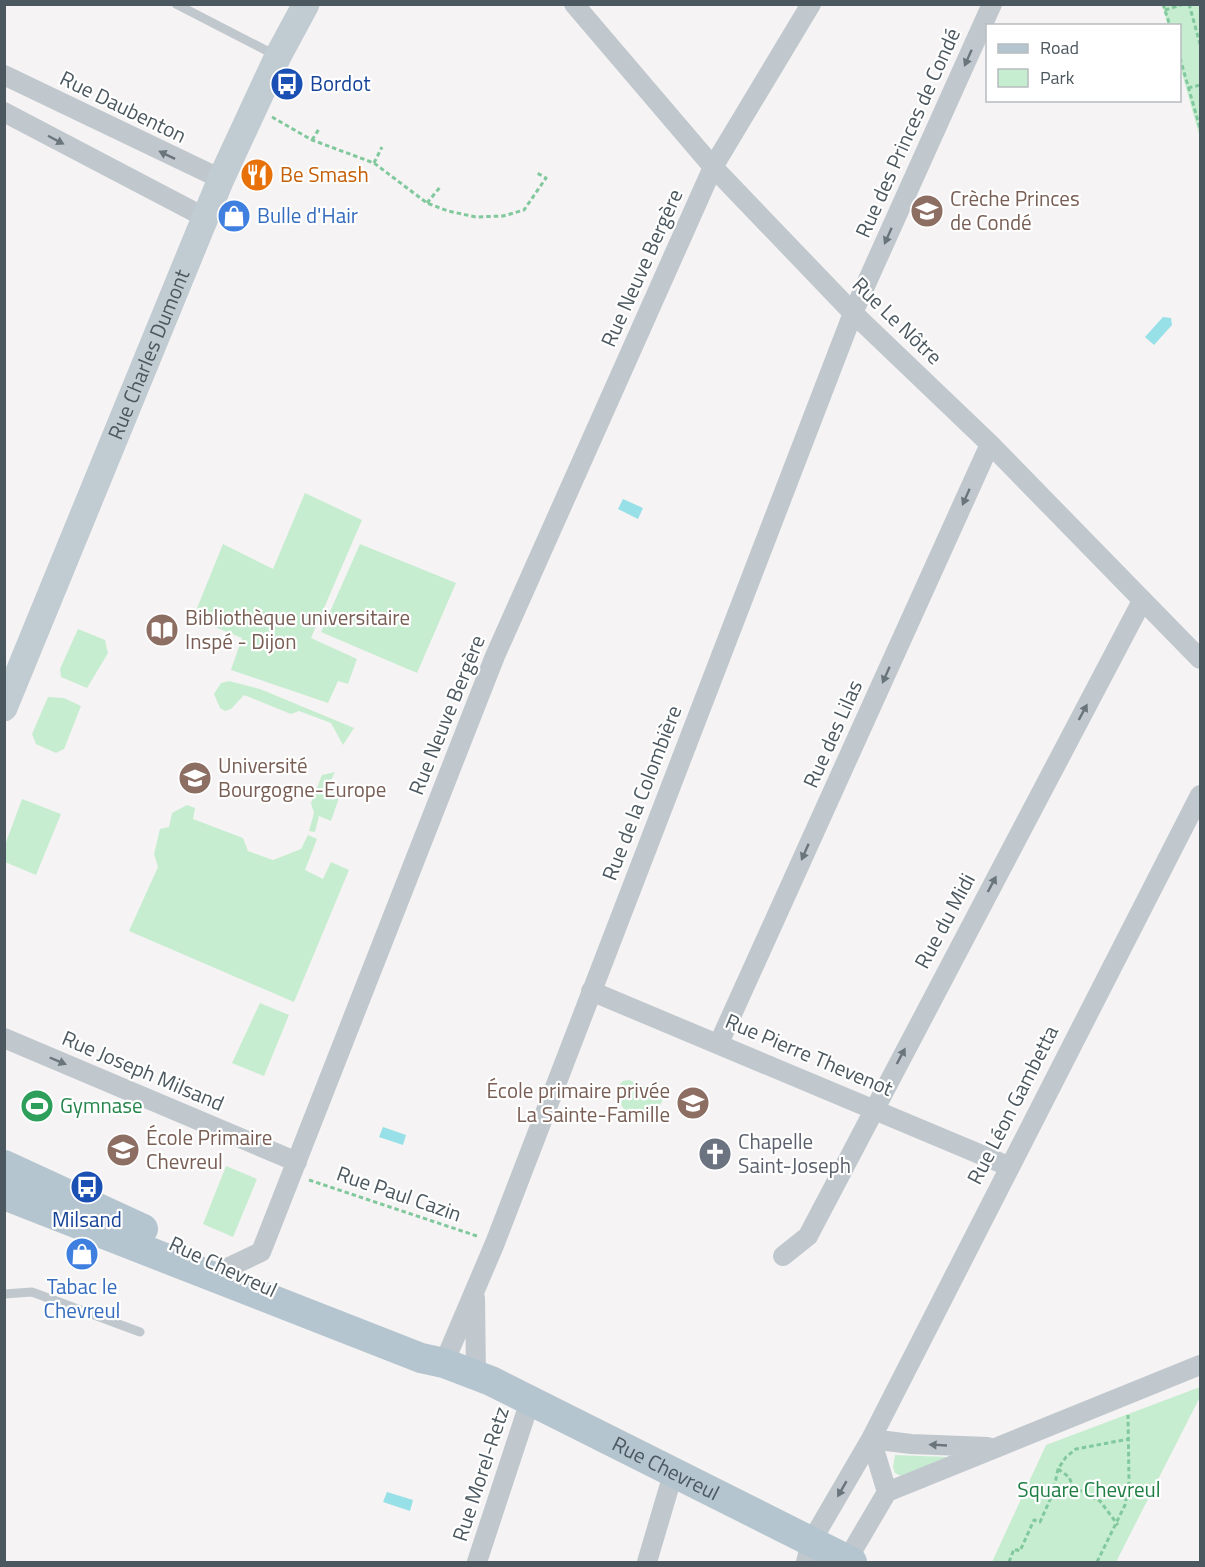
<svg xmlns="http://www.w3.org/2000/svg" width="1205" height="1567" font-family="'Titillium Web',sans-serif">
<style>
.green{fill:#c7edd1}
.water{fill:#97e0e7}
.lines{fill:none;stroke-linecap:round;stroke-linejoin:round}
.path{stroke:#81c99d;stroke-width:3;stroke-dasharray:4.5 3;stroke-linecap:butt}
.lane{stroke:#c0c8ce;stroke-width:9}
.street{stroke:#c0c8ce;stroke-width:20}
.secondary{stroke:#c1cbd2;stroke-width:27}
.primary{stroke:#b5c5cf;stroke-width:30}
.oneway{fill:#69747b}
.labels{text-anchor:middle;stroke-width:4.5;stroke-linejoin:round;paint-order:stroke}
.transit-label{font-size:21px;fill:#164399;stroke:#fff;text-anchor:start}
.street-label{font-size:21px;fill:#4c585f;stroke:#fff}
.food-label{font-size:21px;fill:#c56008;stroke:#fff;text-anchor:start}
.education-label{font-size:21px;fill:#785e54;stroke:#fff;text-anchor:start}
.shop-label{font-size:21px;fill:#366cbe;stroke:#fff;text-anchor:start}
.leisure-label{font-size:21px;fill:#27864d;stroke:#fff;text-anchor:start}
.worship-label{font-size:21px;fill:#5b616d;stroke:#fff;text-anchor:start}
.park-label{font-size:21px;fill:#1f7e43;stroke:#fff}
</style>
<rect width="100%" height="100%" fill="#f5f3f3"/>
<path class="green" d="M 1162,5 L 1200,5 L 1200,138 L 1180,66 L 1180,26 L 1168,25 Z
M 305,493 L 362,520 L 311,638 L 357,659 L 348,684 L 338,681 L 328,703 L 231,670 L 242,638 L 193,618 L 223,544 L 273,569 Z
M 360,544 L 456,583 L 417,673 L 321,632 Z
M 78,629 L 105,640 L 108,653 L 87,688 L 61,677 L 60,669 Z
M 229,681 L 260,689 L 354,728 L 343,745 L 331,723 L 299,711 L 291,714 L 244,695 L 231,709 L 225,711 L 220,708 L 214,694 L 221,683 Z
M 48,697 L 64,698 L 81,706 L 64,749 L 56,753 L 36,744 L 32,734 Z
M 335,772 L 328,786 L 341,792 L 331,821 L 319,816 L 315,832 L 309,831 L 314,813 L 311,803 L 322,775 Z
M 22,799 L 61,814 L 36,875 L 5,862 L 5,845 Z
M 187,805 L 195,808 L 193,819 L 243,838 L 248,851 L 273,860 L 301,849 L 308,835 L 317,839 L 305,870 L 323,879 L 331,862 L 349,870 L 294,1002 L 129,931 L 158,867 L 154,854 L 160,829 L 169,827 L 172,813 Z
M 260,1003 L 289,1015 L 264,1076 L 232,1063 Z
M 629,1080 L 665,1095 L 651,1124 C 630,1118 617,1110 618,1086 L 623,1081 Z
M 226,1166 L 257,1179 L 233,1237 L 203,1224 Z
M 1200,1387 L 1200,1397 L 1116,1562 L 992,1562 L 1046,1445 Z
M 895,1455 L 947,1457 L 901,1476 L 895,1473 L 893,1467 Z"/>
<path class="water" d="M 1163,317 L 1171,318 L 1172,325 L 1154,345 L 1145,337 Z
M 623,499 L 643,508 L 638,519 L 618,509 Z
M 383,1127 L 406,1135 L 403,1145 L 379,1137 Z
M 387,1492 L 413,1500 L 410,1511 L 383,1502 Z"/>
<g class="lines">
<path class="path" d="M 1163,4 L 1170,26
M 1189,4 L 1200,44
M 1165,10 L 1184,4
M 1180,58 L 1200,128
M 1188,88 L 1200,85
M 272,117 L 312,140 L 374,163 L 427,203 L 448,211 L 476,217 L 503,216 L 524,210 L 546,178 L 537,173
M 312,140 L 319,129
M 374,163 L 382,147
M 427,203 L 441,186
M 309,1180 L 477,1236
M 1058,1469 L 1069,1477 L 1073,1487 L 1100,1501 L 1118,1525
M 1009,1562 L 1014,1549 L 1020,1551 L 1034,1520 L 1040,1522 L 1053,1493 L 1058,1469 L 1066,1457 L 1076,1449 L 1129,1439
M 1097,1562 L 1125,1505 L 1129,1482 L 1128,1415"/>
<path class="lane" d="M 176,4 L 275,55
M 4,1294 L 32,1292 L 140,1332"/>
<path class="street" d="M 574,4 L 713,167 L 853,313 L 990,444 L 1200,659
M 4,75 L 221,179
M 4,112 L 206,218
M 591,991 L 1008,1166
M 4,1038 L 297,1162
M 719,1043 L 990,444
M 783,1256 L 808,1236 L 1142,601
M 225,1269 L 261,1252 L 495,656 L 713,167 L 811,4
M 475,1298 L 476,1375
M 444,1363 L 495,1243 L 853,313 L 992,4
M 871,1439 L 911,1444 L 988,1447
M 887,1492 L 1200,1365
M 847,1560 L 887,1492 L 871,1439
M 477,1562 L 530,1401
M 647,1562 L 673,1474
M 806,1562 L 811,1542 L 871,1439 L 1200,795"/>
<path class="secondary" id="s1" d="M 4,708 L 221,179 L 278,56 L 306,4"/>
<g class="primary">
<path d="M 4,1165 L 143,1229"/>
<path id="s2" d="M 4,1195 L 421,1358 L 444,1363 L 491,1381 L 852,1562"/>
</g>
</g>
<defs><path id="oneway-solid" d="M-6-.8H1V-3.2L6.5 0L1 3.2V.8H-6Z" transform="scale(1.5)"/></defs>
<g class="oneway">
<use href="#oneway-solid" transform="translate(968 58) rotate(114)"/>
<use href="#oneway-solid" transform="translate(56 140) rotate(28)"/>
<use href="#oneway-solid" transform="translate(167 155) rotate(-154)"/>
<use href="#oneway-solid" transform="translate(888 236) rotate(114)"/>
<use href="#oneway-solid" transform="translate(966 497) rotate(114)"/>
<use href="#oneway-solid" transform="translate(886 675) rotate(114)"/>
<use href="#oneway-solid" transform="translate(1083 712) rotate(-62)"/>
<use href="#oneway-solid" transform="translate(805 852) rotate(114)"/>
<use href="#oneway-solid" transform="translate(992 884) rotate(-62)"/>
<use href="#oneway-solid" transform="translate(901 1056) rotate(-62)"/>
<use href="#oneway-solid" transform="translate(58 1061) rotate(23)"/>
<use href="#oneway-solid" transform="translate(938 1445) rotate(-177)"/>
<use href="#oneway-solid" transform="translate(842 1489) rotate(120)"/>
</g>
<defs>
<g id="bus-disc" transform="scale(1.725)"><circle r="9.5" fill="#1a4fb4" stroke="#fff"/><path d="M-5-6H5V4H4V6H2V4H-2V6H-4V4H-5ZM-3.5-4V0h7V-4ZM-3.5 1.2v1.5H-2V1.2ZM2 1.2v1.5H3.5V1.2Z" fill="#fff"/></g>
<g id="restaurant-disc" transform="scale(1.725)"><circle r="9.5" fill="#e8710a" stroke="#fff"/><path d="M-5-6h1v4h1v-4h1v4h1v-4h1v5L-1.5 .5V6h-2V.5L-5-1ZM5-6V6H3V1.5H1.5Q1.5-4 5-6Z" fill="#fff"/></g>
<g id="school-disc" transform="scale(1.725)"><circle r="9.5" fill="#8d6e63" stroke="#fff"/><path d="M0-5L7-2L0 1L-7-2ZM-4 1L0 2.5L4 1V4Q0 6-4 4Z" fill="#fff"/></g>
<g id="shop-disc" transform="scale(1.725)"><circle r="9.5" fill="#3f7fe0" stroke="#fff"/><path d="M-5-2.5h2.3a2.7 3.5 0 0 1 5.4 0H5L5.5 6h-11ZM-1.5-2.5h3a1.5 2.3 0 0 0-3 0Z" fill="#fff"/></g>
<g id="library-disc" transform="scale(1.725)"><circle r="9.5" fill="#8d6e63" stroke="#fff"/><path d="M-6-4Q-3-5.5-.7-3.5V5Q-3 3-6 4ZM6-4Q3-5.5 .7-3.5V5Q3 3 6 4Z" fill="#fff"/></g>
<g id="university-disc" transform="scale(1.725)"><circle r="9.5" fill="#8d6e63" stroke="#fff"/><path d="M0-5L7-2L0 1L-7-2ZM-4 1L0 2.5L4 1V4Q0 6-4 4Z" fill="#fff"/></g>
<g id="stadium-disc" transform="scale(1.725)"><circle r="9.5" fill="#2e9e5b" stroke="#fff"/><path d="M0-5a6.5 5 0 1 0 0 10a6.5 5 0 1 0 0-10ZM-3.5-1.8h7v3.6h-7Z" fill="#fff"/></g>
<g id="church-disc" transform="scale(1.725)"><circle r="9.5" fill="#6b7280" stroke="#fff"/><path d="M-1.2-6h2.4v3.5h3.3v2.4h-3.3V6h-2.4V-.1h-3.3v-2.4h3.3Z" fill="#fff"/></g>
</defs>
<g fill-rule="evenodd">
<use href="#bus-disc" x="287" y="84"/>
<use href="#restaurant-disc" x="257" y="175"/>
<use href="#school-disc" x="927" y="211"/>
<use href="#shop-disc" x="234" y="216"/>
<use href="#library-disc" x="162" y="630"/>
<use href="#university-disc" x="195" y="778"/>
<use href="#school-disc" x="693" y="1103"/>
<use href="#stadium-disc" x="37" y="1106"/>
<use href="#school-disc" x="123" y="1150"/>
<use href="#church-disc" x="715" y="1154"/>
<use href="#bus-disc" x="87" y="1187"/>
<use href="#shop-disc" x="82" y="1254"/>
</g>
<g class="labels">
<g class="transit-label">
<text x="310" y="91">Bordot</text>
<text x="87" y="1227" text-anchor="middle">Milsand</text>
</g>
<g class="street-label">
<text transform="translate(123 107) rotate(26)" y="7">Rue Daubenton</text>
<text transform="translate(908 133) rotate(-66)" y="7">Rue des Princes de Condé</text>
<text transform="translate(642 268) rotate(-66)" y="7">Rue Neuve Bergère</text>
<text transform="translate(897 321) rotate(44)" y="7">Rue Le Nôtre</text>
<text dy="7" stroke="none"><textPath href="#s1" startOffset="382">Rue Charles Dumont</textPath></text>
<text transform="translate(447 715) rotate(-68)" y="7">Rue Neuve Bergère</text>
<text transform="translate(833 734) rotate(-66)" y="7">Rue des Lilas</text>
<text transform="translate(642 793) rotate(-69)" y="7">Rue de la Colombière</text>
<text transform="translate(945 921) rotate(-62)" y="7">Rue du Midi</text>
<text transform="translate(809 1055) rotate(23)" y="7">Rue Pierre Thevenot</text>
<text transform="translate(143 1071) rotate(23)" y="7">Rue Joseph Milsand</text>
<text transform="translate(1013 1105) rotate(-63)" y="7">Rue Léon Gambetta</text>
<text transform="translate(399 1194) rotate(19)" y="7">Rue Paul Cazin</text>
<text transform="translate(223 1267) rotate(25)" y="7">Rue Chevreul</text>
<text dy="7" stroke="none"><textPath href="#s2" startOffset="717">Rue Chevreul</textPath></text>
<text transform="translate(481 1474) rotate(-72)" y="7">Rue Morel-Retz</text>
</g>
<g class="food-label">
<text x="280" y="182">Be Smash</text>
</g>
<g class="education-label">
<text x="950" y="206">Crèche Princes<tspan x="950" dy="24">de Condé</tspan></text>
<text x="185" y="625">Bibliothèque universitaire<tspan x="185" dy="24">Inspé - Dijon</tspan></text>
<text x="218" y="773">Université<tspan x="218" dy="24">Bourgogne-Europe</tspan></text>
<text x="670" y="1098" text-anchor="end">École primaire privée<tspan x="670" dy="24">La Sainte-Famille</tspan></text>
<text x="146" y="1145">École Primaire<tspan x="146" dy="24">Chevreul</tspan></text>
</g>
<g class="shop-label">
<text x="257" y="223">Bulle d'Hair</text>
<text x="82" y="1294" text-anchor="middle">Tabac le<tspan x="82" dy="24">Chevreul</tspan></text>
</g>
<g class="leisure-label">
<text x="60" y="1113">Gymnase</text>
</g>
<g class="worship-label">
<text x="738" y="1149">Chapelle<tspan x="738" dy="24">Saint-Joseph</tspan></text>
</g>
<g class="park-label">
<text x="1089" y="1497">Square Chevreul</text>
</g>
</g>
<rect width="1205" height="1567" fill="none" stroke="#4c585f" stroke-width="12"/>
<rect x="986" y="24" width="195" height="78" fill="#ffffff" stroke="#b7bcbf" stroke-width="1.5"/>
<rect x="998" y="44" width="30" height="9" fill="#b5c5cf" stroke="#b7bcbf" stroke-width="1.5"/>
<text x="1040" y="54" font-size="18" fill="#4c585f">Road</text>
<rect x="998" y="69" width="30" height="18" fill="#c7edd1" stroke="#b7bcbf" stroke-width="1.5"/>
<text x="1040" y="84" font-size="18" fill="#4c585f">Park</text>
</svg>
